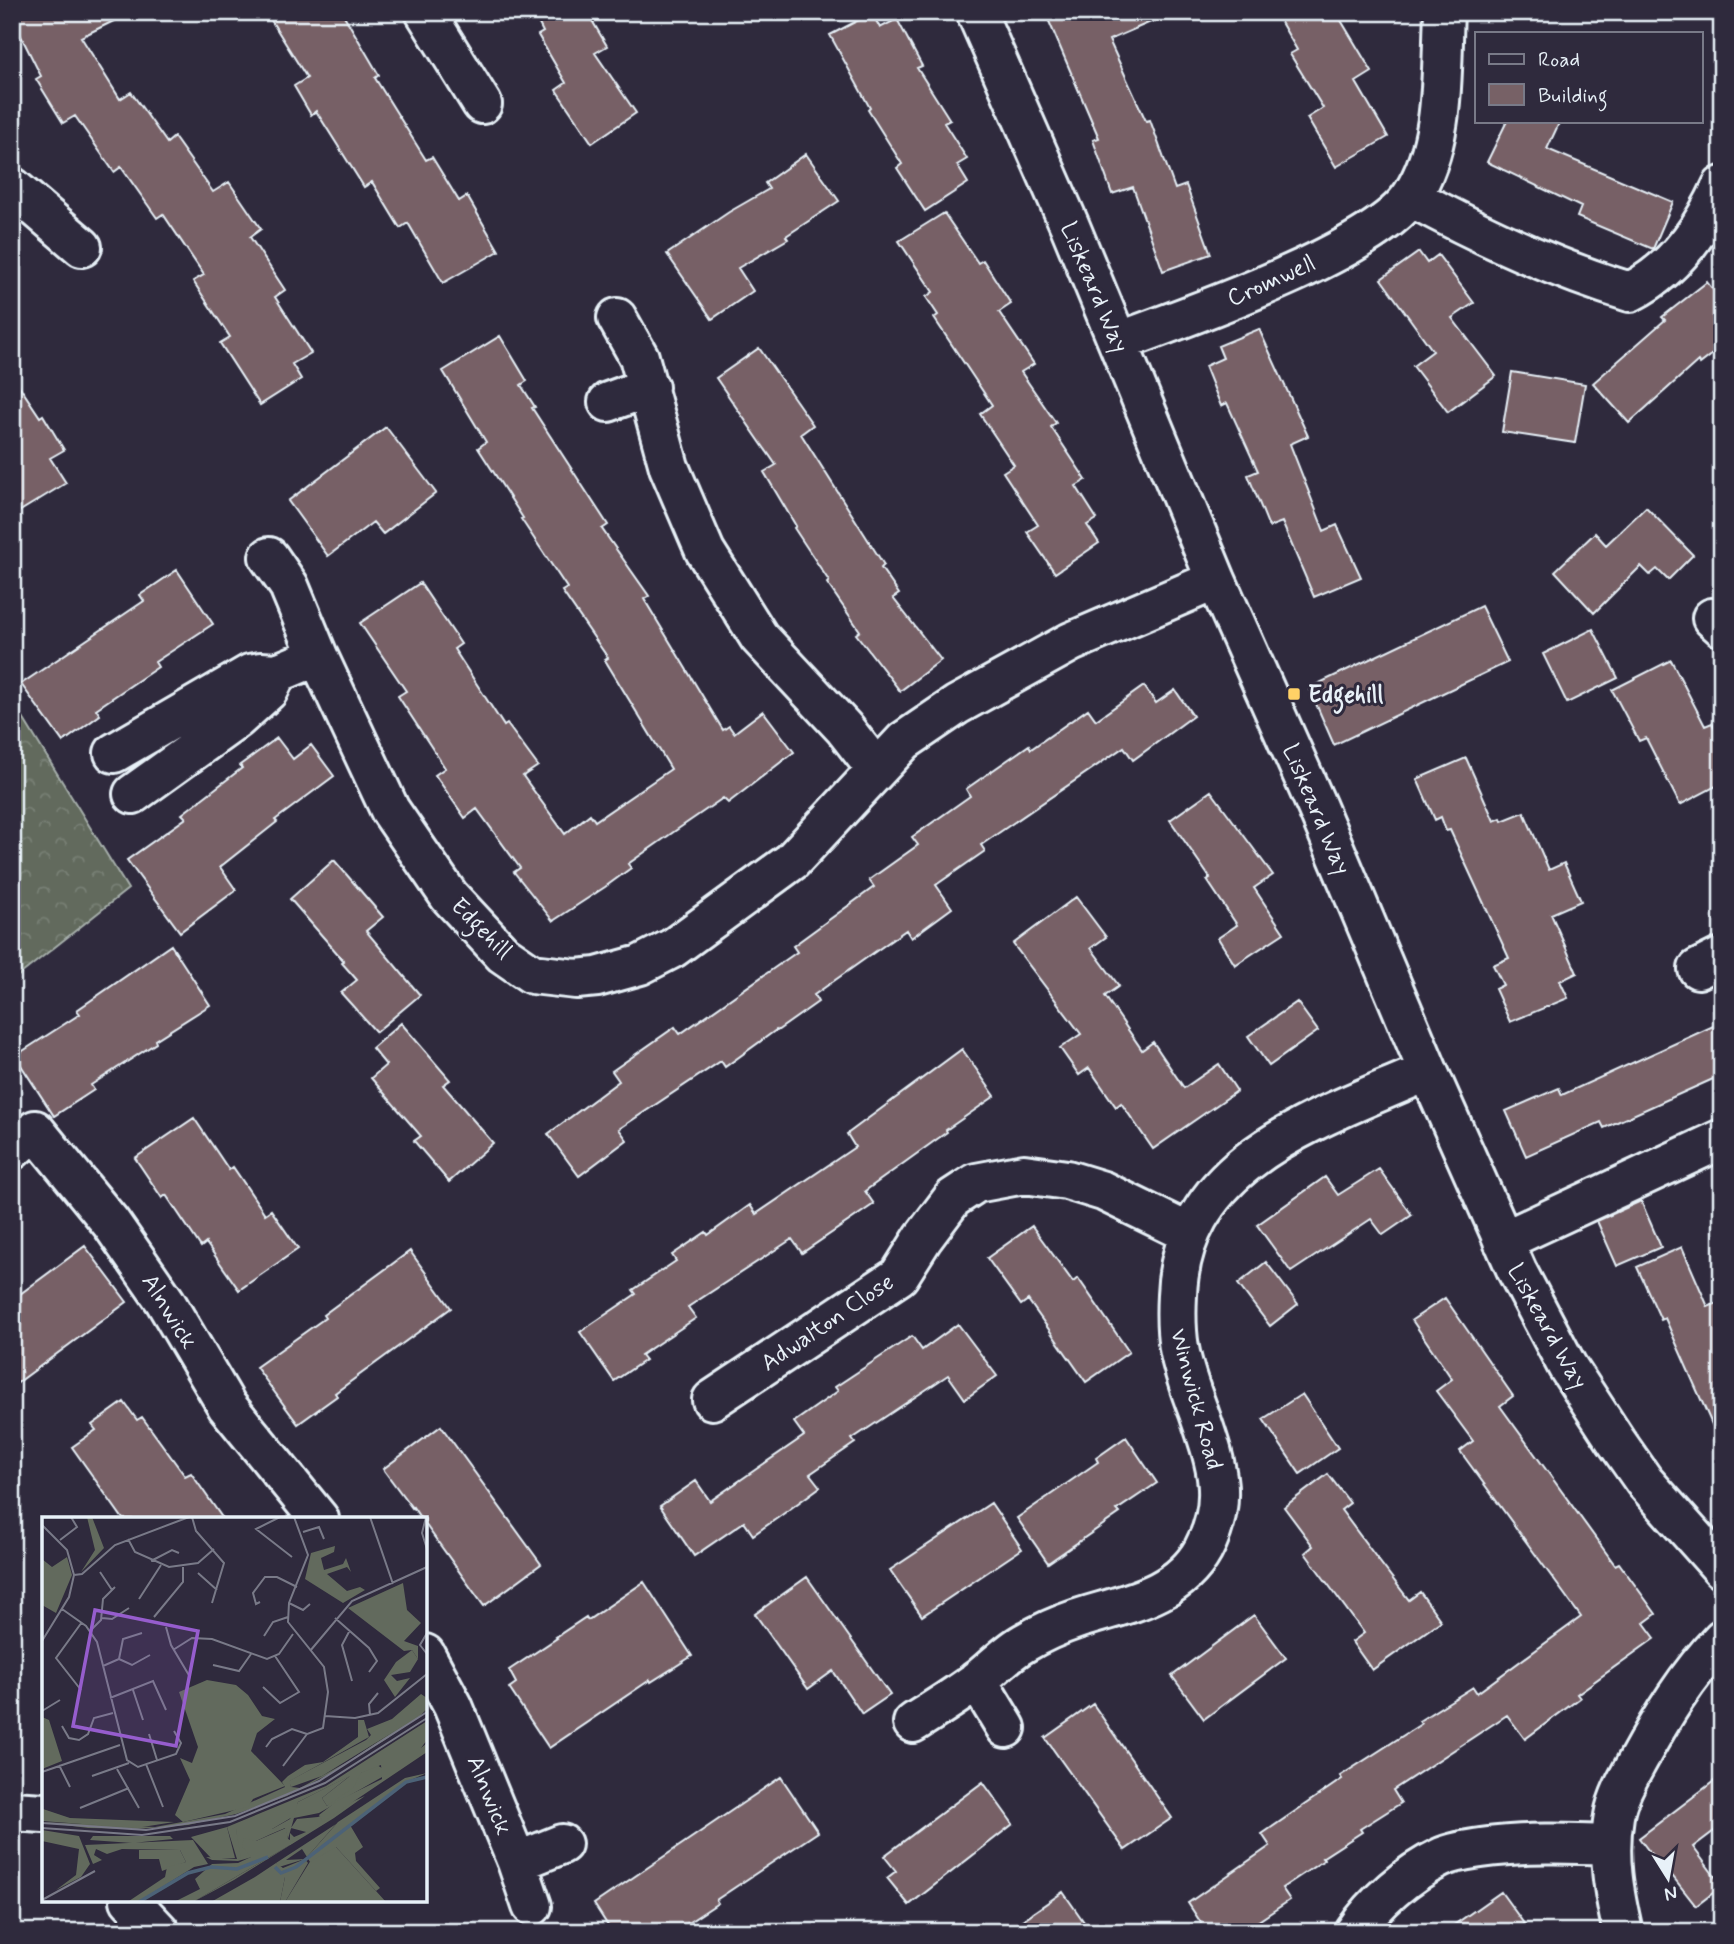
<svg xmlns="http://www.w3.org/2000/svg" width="1734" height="1944" font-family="Mynerve,sans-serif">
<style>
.forest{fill:url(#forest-crowns);stroke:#a5aeaa;stroke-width:2}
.building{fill:#776166;stroke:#e8f1f8;stroke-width:2}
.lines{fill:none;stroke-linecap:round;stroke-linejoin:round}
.minor-casing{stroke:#e8f1f8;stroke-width:44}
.minor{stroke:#2f2a3d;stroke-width:38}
.poi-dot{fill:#ffd166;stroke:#2f2a3d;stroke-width:2.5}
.labels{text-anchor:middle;stroke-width:6;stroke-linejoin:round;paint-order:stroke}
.street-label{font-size:24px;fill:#e8f1f8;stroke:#2f2a3d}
.poi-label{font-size:24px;font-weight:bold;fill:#e8f1f8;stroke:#2f2a3d;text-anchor:start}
.inset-river{fill:none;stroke:#4c6277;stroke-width:3.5}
.inset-road{fill:none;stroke:#797a88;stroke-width:2}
.view{fill:#965dcd;fill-opacity:0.15;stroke:#965dcd;stroke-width:3.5}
.inset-edge{fill:none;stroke:#e8f1f8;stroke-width:3.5}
</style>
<defs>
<pattern id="forest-crowns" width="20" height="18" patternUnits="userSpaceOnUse" patternTransform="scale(1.75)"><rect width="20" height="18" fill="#626a5d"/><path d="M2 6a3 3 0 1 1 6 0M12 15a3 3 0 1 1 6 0" fill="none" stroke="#788075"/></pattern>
</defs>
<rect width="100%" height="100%" fill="#2f2a3d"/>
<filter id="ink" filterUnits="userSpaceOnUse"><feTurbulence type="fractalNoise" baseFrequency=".0143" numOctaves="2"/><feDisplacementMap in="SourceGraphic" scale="14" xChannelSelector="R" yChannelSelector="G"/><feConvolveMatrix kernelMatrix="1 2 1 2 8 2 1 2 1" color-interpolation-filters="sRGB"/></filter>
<g filter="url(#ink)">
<path class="forest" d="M 12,700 L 128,889 L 12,981 Z"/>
<path class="building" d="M 12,12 L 132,12 L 81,37 L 120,99 L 131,92 L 167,143 L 174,137 L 213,192 L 229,182 L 261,229 L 250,237 L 285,290 L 275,297 L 311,353 L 292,364 L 301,379 L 260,405 L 220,343 L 230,337 L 193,281 L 204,275 L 163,214 L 157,218 L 121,167 L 114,172 L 75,116 L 63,123 L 36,79 L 41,76 L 12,18 Z
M 266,12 L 342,12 L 379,75 L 375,78 L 426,160 L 432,157 L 459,201 L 467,196 L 499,251 L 443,283 L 408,223 L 400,228 L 372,182 L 364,187 L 316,111 L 311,115 L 294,86 L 307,78 Z
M 533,12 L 587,12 L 607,46 L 595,53 L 636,113 L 592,143 L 556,90 L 566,83 L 538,35 L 543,32 Z
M 1045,12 L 1174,12 L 1109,40 L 1146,121 L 1150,120 L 1175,189 L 1186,185 L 1211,254 L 1163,271 L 1133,187 L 1112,194 L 1093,140 L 1099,138 Z
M 1275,12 L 1336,12 L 1372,72 L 1356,82 L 1388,137 L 1336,167 L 1307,118 L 1323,108 L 1290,54 L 1297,50 Z
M 872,13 L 880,28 L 897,19 L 922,66 L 917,68 L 950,120 L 944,123 L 967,159 L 957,165 L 968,183 L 925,211 L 897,168 L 902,164 L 868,110 L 870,108 L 830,35 Z
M 1507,121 L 1560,121 L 1547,149 L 1673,202 L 1653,249 L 1577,217 L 1581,207 L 1487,162 Z
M 806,154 L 839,201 L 786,236 L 788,239 L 738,268 L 753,291 L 712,319 L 667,254 L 729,212 L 769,189 L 765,183 Z
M 944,213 L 978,263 L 983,260 L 1011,304 L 999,312 L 1034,364 L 1021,372 L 1056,423 L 1051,427 L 1086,480 L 1076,486 L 1097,519 L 1087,525 L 1099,543 L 1055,573 L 1027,532 L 1038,525 L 1003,472 L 1014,465 L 980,414 L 992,405 L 934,318 L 938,315 L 926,297 L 933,292 L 899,241 Z
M 1419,252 L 1427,263 L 1438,255 L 1474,303 L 1452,318 L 1496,376 L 1448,412 L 1413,366 L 1433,351 L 1381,279 Z
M 1707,282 L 1722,301 L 1722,347 L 1700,364 L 1698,361 L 1629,423 L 1593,383 L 1665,320 L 1662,317 Z
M 1259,329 L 1308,436 L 1290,444 L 1324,531 L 1337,525 L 1361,577 L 1314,597 L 1282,522 L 1269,527 L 1248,475 L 1258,471 L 1227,403 L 1221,406 L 1205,366 L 1223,358 L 1218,346 Z
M 500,336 L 527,381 L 521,385 L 535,407 L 532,408 L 608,525 L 602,529 L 649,596 L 644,599 L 723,730 L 729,726 L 734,733 L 763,711 L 794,752 L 728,803 L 723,798 L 675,831 L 628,864 L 631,868 L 605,887 L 553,921 L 514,872 L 520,868 L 477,809 L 465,818 L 435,775 L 445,768 L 398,696 L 406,691 L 360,623 L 420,583 L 461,644 L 454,649 L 504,726 L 507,724 L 538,766 L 523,776 L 565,834 L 590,814 L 595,821 L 671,769 L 605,660 L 608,658 L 562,591 L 567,588 L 521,519 L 523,518 L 478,448 L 486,442 L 443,371 Z
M 759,348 L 813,425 L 801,434 L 884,565 L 881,568 L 899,594 L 893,598 L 941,660 L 900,691 L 856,634 L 860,631 L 827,583 L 829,581 L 794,528 L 796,526 L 764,472 L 776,465 L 716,378 Z
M 1512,372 L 1585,384 L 1575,443 L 1502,432 Z
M 12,375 L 40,417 L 43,415 L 64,450 L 50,458 L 66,483 L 12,516 Z
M 386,427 L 436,493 L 383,534 L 373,522 L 328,556 L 288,501 Z
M 1646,507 L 1693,555 L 1668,580 L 1657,569 L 1650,575 L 1641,566 L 1594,613 L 1555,571 L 1595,533 L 1606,545 Z
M 177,570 L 213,624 L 155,662 L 158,667 L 96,709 L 100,715 L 63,742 L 21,684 L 144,601 L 140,595 Z
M 1481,606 L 1508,662 L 1334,745 L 1309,688 Z
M 1593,629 L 1618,678 L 1567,703 L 1543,654 Z
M 1671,660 L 1705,726 L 1712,723 L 1722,742 L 1722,783 L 1680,805 L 1646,738 L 1639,741 L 1612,690 Z
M 1144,686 L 1156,703 L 1175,690 L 1193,716 L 1133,760 L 1124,747 L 981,845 L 985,851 L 936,885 L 952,908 L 911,938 L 906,930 L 814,995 L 818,1002 L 777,1031 L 776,1030 L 725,1067 L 721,1061 L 619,1129 L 627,1140 L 579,1176 L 548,1134 L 619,1081 L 612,1071 L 675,1027 L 680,1034 L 797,952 L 793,946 L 874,887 L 869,880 L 918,845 L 912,837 L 970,796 L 966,789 L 1029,745 L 1031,749 L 1088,709 L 1096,720 Z
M 277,738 L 293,759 L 311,745 L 334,776 L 275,820 L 277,822 L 220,867 L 236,890 L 180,932 L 127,860 L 186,818 L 182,814 L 242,768 L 240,765 Z
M 1466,758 L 1494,821 L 1501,818 L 1502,821 L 1524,812 L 1549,870 L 1564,863 L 1581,901 L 1551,914 L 1577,973 L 1560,981 L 1568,998 L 1510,1022 L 1495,989 L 1503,985 L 1493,965 L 1509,958 L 1450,830 L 1446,831 L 1441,817 L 1435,820 L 1417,779 Z
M 1211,791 L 1273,875 L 1254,888 L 1284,933 L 1235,965 L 1218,938 L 1237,925 L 1207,880 L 1210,878 L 1170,820 Z
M 334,860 L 383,917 L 366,931 L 420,995 L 376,1032 L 341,993 L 357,980 L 342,963 L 344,961 L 290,899 Z
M 1076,897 L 1106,937 L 1091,948 L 1119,986 L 1105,996 L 1142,1050 L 1153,1042 L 1184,1088 L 1219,1064 L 1237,1091 L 1153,1149 L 1121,1103 L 1116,1107 L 1089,1068 L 1079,1075 L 1060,1048 L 1081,1034 L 1013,944 Z
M 171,945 L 210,1005 L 155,1040 L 156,1043 L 91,1085 L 94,1090 L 54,1116 L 15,1056 L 80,1014 L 77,1010 Z
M 1297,1002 L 1318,1031 L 1269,1066 L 1248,1036 Z
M 1722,1022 L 1722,1075 L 1604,1128 L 1601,1122 L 1526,1156 L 1506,1111 L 1559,1088 L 1562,1095 Z
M 401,1023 L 450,1080 L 443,1085 L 493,1143 L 449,1182 L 414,1141 L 421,1136 L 371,1078 L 386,1065 L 372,1048 Z
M 962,1049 L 995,1096 L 946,1130 L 947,1132 L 865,1191 L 874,1204 L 802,1253 L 792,1239 L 688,1307 L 696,1318 L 641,1355 L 645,1360 L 614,1381 L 580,1332 L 636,1294 L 633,1290 L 676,1261 L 672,1255 L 706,1232 L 708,1235 L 750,1205 L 756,1214 L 855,1147 L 847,1134 Z
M 194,1118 L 229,1170 L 233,1167 L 265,1214 L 271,1210 L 298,1249 L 239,1290 L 206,1243 L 201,1247 L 166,1195 L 162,1198 L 135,1158 Z
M 1379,1169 L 1412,1215 L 1383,1235 L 1371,1219 L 1291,1272 L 1257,1225 L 1325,1177 L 1338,1195 Z
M 1641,1201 L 1661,1247 L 1617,1266 L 1597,1221 Z
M 1032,1226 L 1073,1282 L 1078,1278 L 1129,1352 L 1086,1382 L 1028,1300 L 1021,1305 L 987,1258 Z
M 85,1246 L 127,1302 L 12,1387 L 12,1300 Z
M 1682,1247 L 1708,1307 L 1722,1301 L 1722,1447 L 1665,1318 L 1661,1320 L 1637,1267 Z
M 410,1251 L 451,1308 L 335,1393 L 337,1396 L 298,1424 L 256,1367 L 325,1318 L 323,1315 Z
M 1266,1262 L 1298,1304 L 1270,1326 L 1238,1284 Z
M 1445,1298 L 1513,1396 L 1500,1406 L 1615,1565 L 1619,1563 L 1656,1614 L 1644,1623 L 1655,1638 L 1577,1694 L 1580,1698 L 1525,1739 L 1507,1715 L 1393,1790 L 1401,1803 L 1360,1829 L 1362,1832 L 1322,1858 L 1324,1860 L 1282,1888 L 1290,1900 L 1242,1932 L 1207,1932 L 1188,1903 L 1270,1846 L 1262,1834 L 1342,1779 L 1340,1776 L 1421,1724 L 1419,1721 L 1473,1687 L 1477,1693 L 1581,1617 L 1460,1451 L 1473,1441 L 1436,1391 L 1452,1379 L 1412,1320 Z
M 958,1324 L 997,1376 L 965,1399 L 948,1375 L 852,1439 L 855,1443 L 810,1474 L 820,1487 L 779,1517 L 753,1535 L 744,1522 L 694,1556 L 660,1506 L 696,1481 L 710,1501 L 804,1436 L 794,1422 L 838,1391 L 835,1387 L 912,1336 L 922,1350 Z
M 1302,1394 L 1338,1448 L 1300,1474 L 1263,1419 Z
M 124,1402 L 137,1420 L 142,1417 L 185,1476 L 191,1473 L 223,1519 L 123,1519 L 72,1447 L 96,1430 L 92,1425 Z
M 441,1426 L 541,1564 L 484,1606 L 425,1524 L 425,1519 L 421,1519 L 413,1507 L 412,1508 L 383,1469 Z
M 1126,1437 L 1157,1483 L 1117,1510 L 1120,1513 L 1048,1563 L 1017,1518 L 1098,1462 L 1096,1458 Z
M 1328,1474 L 1350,1503 L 1341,1510 L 1376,1557 L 1409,1600 L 1420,1592 L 1441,1621 L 1372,1670 L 1352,1642 L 1364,1633 L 1305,1553 L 1313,1546 L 1284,1507 Z
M 991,1503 L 1022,1549 L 922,1616 L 890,1570 Z
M 807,1577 L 890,1695 L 862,1714 L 833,1671 L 808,1689 L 755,1614 Z
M 644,1582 L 692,1656 L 651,1682 L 650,1680 L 549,1748 L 509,1688 L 516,1683 L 509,1670 L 557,1638 L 556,1637 L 586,1617 L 588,1620 Z
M 1254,1615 L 1286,1658 L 1204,1719 L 1172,1676 Z
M 1093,1704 L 1172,1818 L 1125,1850 L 1045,1738 Z
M 1722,1775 L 1722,1825 L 1693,1847 L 1722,1886 L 1696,1906 L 1666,1868 L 1663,1870 L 1639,1838 Z
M 781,1777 L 818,1832 L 716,1900 L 718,1903 L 674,1932 L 612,1932 L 594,1904 Z
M 983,1782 L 1013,1824 L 909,1905 L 887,1878 L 896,1871 L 884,1856 Z
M 1063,1892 L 1091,1932 L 1005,1932 Z
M 1501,1892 L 1530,1932 L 1444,1932 Z"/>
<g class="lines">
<g class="minor-casing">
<path id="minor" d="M 425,12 L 482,104
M 976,12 L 1069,224 L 1216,580 L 1317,807 L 1428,1071 L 1517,1271 L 1567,1366 L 1616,1441 L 1644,1481 L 1722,1569
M 12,187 L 82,247
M 1411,197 C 1481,235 1554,269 1630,292 C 1674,270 1702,230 1722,186
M 617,318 L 639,357 L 669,467 L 705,551 L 759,637 L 844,728 L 876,769
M 1118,342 C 1185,317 1375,252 1412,195 C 1446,143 1441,72 1444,12
M 608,402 L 649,387
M 269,557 L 289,586 L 318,656 L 390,810 L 449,896 L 503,954 L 532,974 L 576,979 L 597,977 L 640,965 L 673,948 L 792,861 L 904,741 L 957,705 L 1071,642 L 1216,580
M 1712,618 L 1722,627
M 114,753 L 250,674 L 261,672 L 277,673 L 318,656
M 133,794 L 237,719 L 268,691 L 277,673
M 1698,969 L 1722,957
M 12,1150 L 35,1130 L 111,1223 L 165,1301 L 227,1406 L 319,1519
M 1503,1241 L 1722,1139
M 712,1400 L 899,1276 L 923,1238 L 953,1198 L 976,1183 L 1024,1174 L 1067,1180 L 1103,1191 L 1189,1233
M 425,1654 L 453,1706 L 517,1862 L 532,1906
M 977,1680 L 1006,1728
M 913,1723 C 935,1709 958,1695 979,1679 C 994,1667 1008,1652 1024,1643 C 1041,1633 1059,1625 1077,1619 C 1123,1604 1177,1597 1203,1550 C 1230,1500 1216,1463 1199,1413 C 1191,1392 1183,1370 1179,1348 C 1176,1330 1176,1313 1177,1295 C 1182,1158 1323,1118 1428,1071
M 12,1811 L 44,1813
M 517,1862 L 562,1844
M 130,1900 L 160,1932
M 1355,1932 C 1375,1902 1407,1874 1440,1858 C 1452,1852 1468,1850 1481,1848 C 1525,1842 1567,1843 1610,1845
M 1623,1932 C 1614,1893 1607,1856 1614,1816 C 1617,1797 1628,1778 1637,1762 C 1661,1718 1687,1675 1722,1639"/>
</g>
<use href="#minor" class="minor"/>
</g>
</g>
<rect class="poi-dot" x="1287" y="687" width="14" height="14" rx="3.5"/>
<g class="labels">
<g class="street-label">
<text transform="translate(1271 280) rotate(-24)" y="8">Cromwell</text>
<text transform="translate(1095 287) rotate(67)" y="8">Liskeard Way</text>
<text transform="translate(1317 809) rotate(67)" y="8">Liskeard Way</text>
<text transform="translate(482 928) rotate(45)" y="8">Edgehill</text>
<text transform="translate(170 1311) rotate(58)" y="8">Alnwick</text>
<text transform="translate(827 1322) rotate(-34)" y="8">Adwalton Close</text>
<text transform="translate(1548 1326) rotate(61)" y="8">Liskeard Way</text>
<text transform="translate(1197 1399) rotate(75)" y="8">Winwick Road</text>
<text transform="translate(490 1795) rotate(68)" y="8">Alnwick</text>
</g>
<g class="poi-label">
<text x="1308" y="702">Edgehill</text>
</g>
</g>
<g transform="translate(42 1517)">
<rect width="385" height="385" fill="#2f2a3d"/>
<path d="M 370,133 L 376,142 L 368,155 L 349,158 L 355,164 L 368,161 L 353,180 L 342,163 L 354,145 ZM 385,192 L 377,200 L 343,223 L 287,257 L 245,279 L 194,297 L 146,308 L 95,312 L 46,311 L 0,305 L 113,310 L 183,297 L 243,270 L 240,265 L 246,259 L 263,248 L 281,245 L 316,220 L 316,203 L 322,203 L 327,220 L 248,264 L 249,270 L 258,271 L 307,244 ZM 385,235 L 292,301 L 192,363 L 151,385 L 248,328 L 248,316 L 252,320 L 264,315 L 249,311 L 255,302 L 276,300 L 323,279 ZM 335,248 L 343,253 L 340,260 L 277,296 L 252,301 L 246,322 L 243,311 L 229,317 L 214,324 L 210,340 L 196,344 L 170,343 L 164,340 L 195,342 L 194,312 L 230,312 L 248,302 L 256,285 L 309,258 L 280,281 L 285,289 L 318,256 ZM 294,307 L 265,340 L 260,332 L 244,343 L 263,342 L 237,350 L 234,346 ZM 290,329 L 294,330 L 344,385 L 243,385 L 269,343 ZM 97,333 L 138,333 L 144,345 L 120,354 L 117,342 L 97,342 ZM 228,358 L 243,360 L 238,385 L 169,385 L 213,360 Z" fill="#626a5d"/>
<path d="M 45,0 L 50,0 L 62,31 L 39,55 L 53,33 ZM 293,29 L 292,35 L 279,41 L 282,53 L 301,47 L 304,41 L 309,55 L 305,50 L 285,57 L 305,74 L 318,70 L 323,73 L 301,86 L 263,62 L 269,36 ZM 25,40 L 30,58 L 14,96 L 0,88 L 0,42 L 10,50 ZM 361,66 L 365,93 L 379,106 L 362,124 L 376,129 L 376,142 L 370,133 L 362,134 L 306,91 ZM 165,163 L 194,168 L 206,178 L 220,199 L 233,202 L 215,216 L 209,234 L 243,269 L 211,282 L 206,290 L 141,305 L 133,298 L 148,263 L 138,241 L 150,246 L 156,230 L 137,175 ZM 379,177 L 385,181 L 385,192 L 369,204 L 280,259 L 249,270 L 247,264 L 324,223 L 329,218 L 325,212 L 350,202 ZM 0,200 L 7,203 L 20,244 L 0,252 ZM 385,204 L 385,223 L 379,231 L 385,226 L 385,235 L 281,305 L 277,298 L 295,284 L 340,262 L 339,248 L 319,256 L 311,271 L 285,289 L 280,281 L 308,259 L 256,285 L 252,299 L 230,312 L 194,312 L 199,342 L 195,342 L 185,310 L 284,269 ZM 385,256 L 364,265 L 308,308 L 321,330 L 313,336 L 314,344 L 338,371 L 334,374 L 294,330 L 268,345 L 265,340 L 296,305 L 363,261 ZM 1,292 L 28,301 L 132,305 L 94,311 L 0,304 ZM 244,311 L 246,322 L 252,325 L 248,328 L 151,385 L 132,385 L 158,372 L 153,362 L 170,347 L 196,346 L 209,340 L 200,329 L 202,321 L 214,324 ZM 0,313 L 37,319 L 48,347 L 39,360 L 14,373 L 34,358 L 37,332 L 0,324 ZM 51,319 L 128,319 L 131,322 L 90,326 L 48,323 ZM 151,323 L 166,347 L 152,350 L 96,385 L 87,384 L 123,360 L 125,350 L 144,345 L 138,333 L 80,332 L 65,337 L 54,332 L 52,338 L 60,343 L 51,347 L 43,328 ZM 263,342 L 266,346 L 243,385 L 238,385 L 243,360 L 213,360 L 234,346 L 241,351 Z" fill="#626a5d"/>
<path d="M 185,310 L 193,341 L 169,341 L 149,320 Z" fill="#626a5d"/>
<path class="inset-river" d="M 233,350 L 239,356 L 254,350 L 364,265 L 385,260M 97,385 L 146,356 L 169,350 L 195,352 L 226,340"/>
<path class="inset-road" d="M 150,0 L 154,14 L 182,46 L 170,86M 238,0 L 214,12 L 250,40M 328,0 L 351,67M 384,0 L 380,16 L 385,32M 0,8 L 25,33 L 32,58 L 27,80 L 0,124M 261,15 L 277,10 L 282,22M 86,22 L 93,35 L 127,50 L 156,46 L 172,32M 18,23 L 35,10 L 29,0M 109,44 L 130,33 L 137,36M 58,55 L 70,73M 156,56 L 175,73M 32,58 L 40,57 L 73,28 L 147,0M 97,82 L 119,48M 218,85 L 214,87 L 211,76 L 223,60 L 235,60 L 255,70M 247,86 L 261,93 L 268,87M 20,92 L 44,109 L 55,125 L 85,243 L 96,250 L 134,237 L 139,226 L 132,214M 112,100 L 141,65 L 141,50M 60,101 L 70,102 L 87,91M 293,101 L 327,131 L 335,144 L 327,155M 124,110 L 129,128 L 148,160M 308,113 L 300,128 L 310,164M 48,114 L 59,103 L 61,82 L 73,70M 385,116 L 378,128 L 385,137M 222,119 L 231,105 L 246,100M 131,133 L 150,121 L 170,122 L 225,142 L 237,137 L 251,117M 268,134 L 310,84 L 385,50M 77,142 L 90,148 L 108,138M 171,148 L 197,154 L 209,137M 61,149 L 77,142 L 81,122 L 100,116M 221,170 L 238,186 L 257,175 L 233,139M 39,173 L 14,141 L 40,105M 91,173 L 101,203M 68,181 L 111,164 L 124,193M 0,194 L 18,183M 328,198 L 327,187 L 336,176M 283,199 L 313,201 L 336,196 L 385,157M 20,209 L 27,221 L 37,223 L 46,217 L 52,201 L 71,196M 107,217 L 115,243M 224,230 L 230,222 L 250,212 L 265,217M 104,247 L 121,290M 17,248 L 28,270M 241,249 L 265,217 L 281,211 L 286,175 L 282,150 L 246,105 L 247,86 L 266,38 L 252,0M 75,252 L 97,291M 0,255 L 78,228M 50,259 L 87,246M 38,291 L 87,271M 0,306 L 104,313 L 193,299 L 277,264 L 385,195M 0,311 L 100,318 L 188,305 L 283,266 L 385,201M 0,383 L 53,354"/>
<path class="view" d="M 53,93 L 156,114 L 134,229 L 31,209 Z"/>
<rect width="385" height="385" class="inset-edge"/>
</g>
<rect width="1734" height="1944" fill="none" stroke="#2f2a3d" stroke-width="42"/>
<rect x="21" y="21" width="1692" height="1902" fill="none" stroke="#e8f1f8" stroke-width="2.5" filter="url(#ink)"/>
<rect x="1475" y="32" width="228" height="91" fill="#2f2a3d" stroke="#797a88" stroke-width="2"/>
<rect x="1489" y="54" width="35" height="10" fill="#2f2a3d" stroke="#797a88" stroke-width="2"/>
<text x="1538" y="66" font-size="21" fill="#e8f1f8">Road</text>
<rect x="1489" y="84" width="35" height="21" fill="#776166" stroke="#797a88" stroke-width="2"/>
<text x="1538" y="102" font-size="21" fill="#e8f1f8">Building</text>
<g transform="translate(1668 1878) rotate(169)" stroke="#2f2a3d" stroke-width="5" paint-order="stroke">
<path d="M0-5L12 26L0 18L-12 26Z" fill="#e8f1f8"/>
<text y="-10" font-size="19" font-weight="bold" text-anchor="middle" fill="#e8f1f8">N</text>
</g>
</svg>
